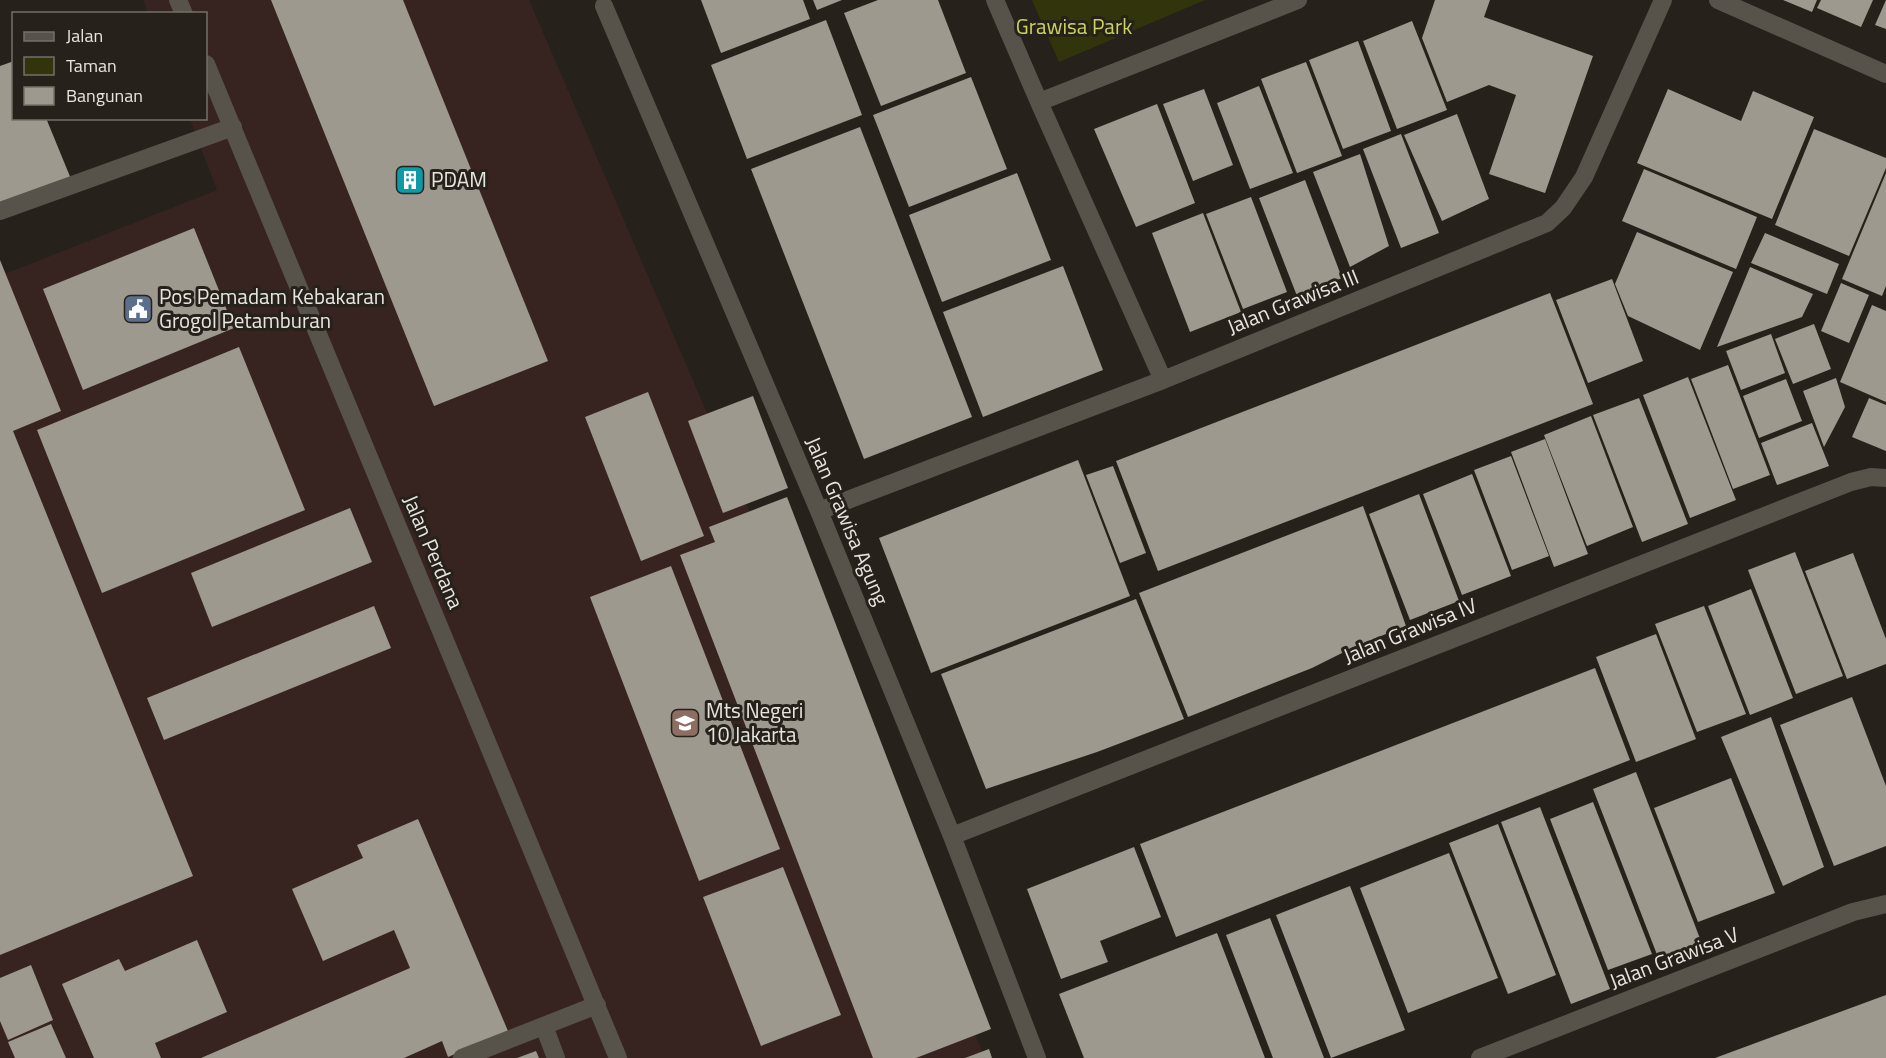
<svg xmlns="http://www.w3.org/2000/svg" width="1886" height="1058" font-family="'Titillium Web',sans-serif">
<style>
.commercial{fill:#372420}
.green{fill:#32340c}
.building{fill:#9e998f}
.lines{fill:none;stroke-linecap:round;stroke-linejoin:round}
.lane{stroke:#57524a;stroke-width:18}
.street{stroke:#57524a;stroke-width:18}
.labels{text-anchor:middle;stroke-width:6;stroke-linejoin:round;paint-order:stroke}
.park-label{font-size:21px;fill:#ccd35b;stroke:#26221b}
.poi-label{font-size:21px;fill:#e8e5e0;stroke:#26221b;text-anchor:start}
.street-label{font-size:21px;fill:#e8e5e0;stroke:#26221b}
</style>
<rect width="100%" height="100%" fill="#26221b"/>
<path class="commercial" d="M 143,0 L 529,0 L 985,1058 L 0,1058 L 0,276 L 217,190 L 190,119 L 206,118 L 206,14 L 148,13 Z"/>
<path class="green" d="M 1032,0 L 1205,0 L 1059,62 Z"/>
<path class="building" d="M 271,0 L 403,0 L 548,361 L 434,406 Z
M 701,0 L 803,0 L 810,19 L 721,53 Z
M 813,0 L 842,0 L 817,10 Z
M 878,0 L 938,0 L 966,73 L 881,106 L 844,13 Z
M 1435,0 L 1490,0 L 1484,17 L 1593,56 L 1545,193 L 1489,174 L 1516,95 L 1489,85 L 1447,102 L 1422,38 Z
M 1783,0 L 1817,0 L 1812,12 Z
M 1821,0 L 1873,0 L 1861,27 L 1817,8 Z
M 1886,0 L 1886,29 L 1875,25 Z
M 826,20 L 862,115 L 747,159 L 711,65 Z
M 1412,21 L 1447,110 L 1397,129 L 1363,41 Z
M 1358,41 L 1391,131 L 1343,149 L 1309,60 Z
M 14,61 L 14,118 L 46,118 L 71,179 L 0,208 L 0,66 Z
M 1306,62 L 1342,156 L 1297,173 L 1261,79 Z
M 971,77 L 1007,169 L 909,207 L 873,115 Z
M 1259,86 L 1293,173 L 1250,189 L 1217,103 Z
M 1204,89 L 1233,165 L 1193,181 L 1163,104 Z
M 1668,89 L 1741,121 L 1753,91 L 1814,117 L 1772,219 L 1637,163 Z
M 1157,104 L 1195,203 L 1136,227 L 1094,129 Z
M 1457,114 L 1489,199 L 1442,221 L 1404,135 Z
M 860,127 L 972,417 L 864,459 L 751,169 Z
M 1814,129 L 1886,158 L 1886,168 L 1849,256 L 1775,225 Z
M 1401,134 L 1439,233 L 1401,248 L 1363,149 Z
M 1360,154 L 1389,246 L 1350,267 L 1313,172 Z
M 1644,169 L 1757,217 L 1736,269 L 1622,221 Z
M 1017,173 L 1051,260 L 942,302 L 909,215 Z
M 1886,173 L 1886,286 L 1882,296 L 1842,279 Z
M 1305,180 L 1342,278 L 1297,296 L 1259,198 Z
M 1251,197 L 1287,292 L 1243,309 L 1206,214 Z
M 1203,213 L 1241,312 L 1190,332 L 1152,233 Z
M 194,228 L 234,328 L 83,390 L 43,289 Z
M 1637,232 L 1733,272 L 1700,350 L 1628,316 L 1615,284 Z
M 1765,233 L 1839,264 L 1827,294 L 1751,263 Z
M 0,260 L 61,411 L 13,431 L 193,876 L 0,955 Z
M 1063,266 L 1103,370 L 983,417 L 943,312 Z
M 1750,267 L 1813,294 L 1802,317 L 1717,347 Z
M 1612,279 L 1643,361 L 1588,383 L 1556,300 Z
M 1841,283 L 1869,295 L 1849,343 L 1821,331 Z
M 1550,293 L 1593,404 L 1158,571 L 1116,461 Z
M 1872,305 L 1886,311 L 1886,402 L 1840,382 Z
M 1814,324 L 1831,369 L 1793,384 L 1775,339 Z
M 1771,334 L 1785,373 L 1741,390 L 1726,351 Z
M 239,347 L 305,510 L 102,593 L 37,430 Z
M 1728,365 L 1770,475 L 1733,489 L 1691,379 Z
M 1688,377 L 1736,500 L 1690,518 L 1643,395 Z
M 1836,378 L 1845,407 L 1824,447 L 1803,391 Z
M 1786,379 L 1802,421 L 1759,438 L 1743,396 Z
M 648,392 L 704,536 L 641,561 L 585,417 Z
M 753,396 L 788,488 L 723,513 L 688,421 Z
M 1639,398 L 1688,524 L 1642,542 L 1593,415 Z
M 1869,398 L 1886,405 L 1886,451 L 1852,437 Z
M 1591,416 L 1633,527 L 1587,546 L 1544,435 Z
M 1812,423 L 1829,466 L 1777,485 L 1761,443 Z
M 1545,439 L 1588,554 L 1554,567 L 1511,452 Z
M 1511,456 L 1549,556 L 1512,570 L 1474,470 Z
M 1078,460 L 1130,596 L 931,673 L 879,538 Z
M 1113,466 L 1146,553 L 1120,563 L 1086,475 Z
M 1472,474 L 1511,576 L 1462,595 L 1423,494 Z
M 1419,494 L 1459,601 L 1410,620 L 1369,514 Z
M 787,497 L 991,1029 L 916,1058 L 873,1058 L 680,555 L 715,542 L 709,527 Z
M 1363,506 L 1406,626 L 1356,646 L 1312,668 L 1188,717 L 1139,593 Z
M 350,508 L 372,562 L 212,627 L 191,573 Z
M 1795,552 L 1843,676 L 1796,694 L 1748,570 Z
M 1853,553 L 1886,639 L 1886,664 L 1847,679 L 1805,571 Z
M 671,566 L 780,849 L 699,881 L 590,597 Z
M 1751,589 L 1793,698 L 1750,715 L 1708,606 Z
M 1136,599 L 1184,719 L 1097,752 L 986,789 L 941,674 Z
M 374,606 L 391,648 L 164,740 L 147,698 Z
M 1704,606 L 1746,714 L 1697,732 L 1655,624 Z
M 1656,634 L 1696,739 L 1636,762 L 1596,657 Z
M 1595,668 L 1630,760 L 1176,937 L 1140,844 Z
M 1852,697 L 1886,786 L 1886,846 L 1834,866 L 1780,725 Z
M 1771,717 L 1824,867 L 1783,886 L 1721,737 Z
M 1636,772 L 1704,949 L 1661,965 L 1593,789 Z
M 1731,778 L 1775,893 L 1698,922 L 1654,808 Z
M 1593,802 L 1652,954 L 1608,970 L 1550,819 Z
M 1540,807 L 1610,989 L 1571,1004 L 1501,822 Z
M 418,819 L 508,1031 L 448,1057 L 442,1041 L 404,1058 L 201,1058 L 410,968 L 394,930 L 323,961 L 292,889 L 363,858 L 357,845 Z
M 1498,824 L 1556,975 L 1508,994 L 1449,843 Z
M 1134,847 L 1161,917 L 1100,941 L 1108,962 L 1061,979 L 1027,889 Z
M 1449,853 L 1498,978 L 1408,1013 L 1360,888 Z
M 783,867 L 841,1015 L 761,1046 L 703,897 Z
M 1350,886 L 1405,1030 L 1331,1058 L 1276,915 Z
M 1270,918 L 1324,1058 L 1273,1058 L 1226,935 Z
M 1217,933 L 1265,1058 L 1084,1058 L 1059,994 Z
M 197,940 L 227,1012 L 155,1043 L 161,1058 L 94,1058 L 62,984 L 119,959 L 125,971 Z
M 31,965 L 53,1020 L 8,1040 L 0,1021 L 0,978 Z
M 1886,995 L 1886,1058 L 1715,1058 Z
M 51,1024 L 66,1058 L 15,1058 L 8,1042 Z
M 989,1049 L 992,1058 L 965,1058 Z
M 536,1051 L 539,1058 L 517,1058 Z"/>
<g class="lines">
<path class="lane" d="M 544,1026 L 556,1058"/>
<path class="street" d="M 178,0 L 184,14
M 995,0 L 1039,102 L 1163,380
M 1718,0 L 1886,74
M 604,6 L 819,511 L 952,836 L 1037,1058
M 206,64 L 618,1058
M 1039,102 L 1298,0
M 0,211 L 233,127
M 819,511 L 1163,380 L 1547,223 L 1563,208 L 1584,177 L 1663,0
M 952,836 L 1851,482 L 1871,477 L 1886,478
M 462,1058 L 597,1005
M 1480,1058 L 1853,912 L 1886,904"/>
</g>
<defs>
<g id="building-square" transform="scale(1.5)"><rect x="-9" y="-9" width="18" height="18" rx="4" fill="#0f9aa8" stroke="#26221b"/><path d="M-4-6H4V6H1V3H-1V6H-4ZM-2.5-4.3h1.7v1.8h-1.7ZM.8-4.3h1.7v1.8H.8ZM-2.5-1h1.7V.8h-1.7ZM.8-1h1.7V.8H.8Z" fill="#fff"/></g>
<g id="civic-square" transform="scale(1.5)"><rect x="-9" y="-9" width="18" height="18" rx="4" fill="#5c6f8a" stroke="#26221b"/><path d="M-.6-6.5H3V-4.5H.6V-3L4-1V1h2V6H-6V1h2V-1L-.6-3ZM-1.2 2.5V6h2.4V2.5Z" fill="#fff"/></g>
<g id="school-square" transform="scale(1.5)"><rect x="-9" y="-9" width="18" height="18" rx="4" fill="#8d6e63" stroke="#26221b"/><path d="M0-5L7-2L0 1L-7-2ZM-4 1L0 2.5L4 1V4Q0 6-4 4Z" fill="#fff"/></g>
</defs>
<g fill-rule="evenodd">
<use href="#building-square" x="410" y="180"/>
<use href="#civic-square" x="138" y="309"/>
<use href="#school-square" x="685" y="723"/>
</g>
<g class="labels">
<g class="park-label">
<text x="1074" y="34">Grawisa Park</text>
</g>
<g class="poi-label">
<text x="431" y="187">PDAM</text>
<text x="159" y="304">Pos Pemadam Kebakaran<tspan x="159" dy="24">Grogol Petamburan</tspan></text>
<text x="706" y="718">Mts Negeri<tspan x="706" dy="24">10 Jakarta</tspan></text>
</g>
<g class="street-label">
<text transform="translate(1293 302) rotate(-22)" y="7">Jalan Grawisa III</text>
<text transform="translate(847 521) rotate(67)" y="7">Jalan Grawisa Agung</text>
<text transform="translate(433 552) rotate(67)" y="7">Jalan Perdana</text>
<text transform="translate(1410 631) rotate(-22)" y="7">Jalan Grawisa IV</text>
<text transform="translate(1674 958) rotate(-21)" y="7">Jalan Grawisa V</text>
</g>
</g>
<rect x="12" y="12" width="195" height="108" fill="#26221b" stroke="#74706a" stroke-width="1.5"/>
<rect x="24" y="32" width="30" height="9" fill="#57524a" stroke="#74706a" stroke-width="1.5"/>
<text x="66" y="42" font-size="18" fill="#e8e5e0">Jalan</text>
<rect x="24" y="57" width="30" height="18" fill="#32340c" stroke="#74706a" stroke-width="1.5"/>
<text x="66" y="72" font-size="18" fill="#e8e5e0">Taman</text>
<rect x="24" y="87" width="30" height="18" fill="#9e998f" stroke="#74706a" stroke-width="1.5"/>
<text x="66" y="102" font-size="18" fill="#e8e5e0">Bangunan</text>
</svg>
